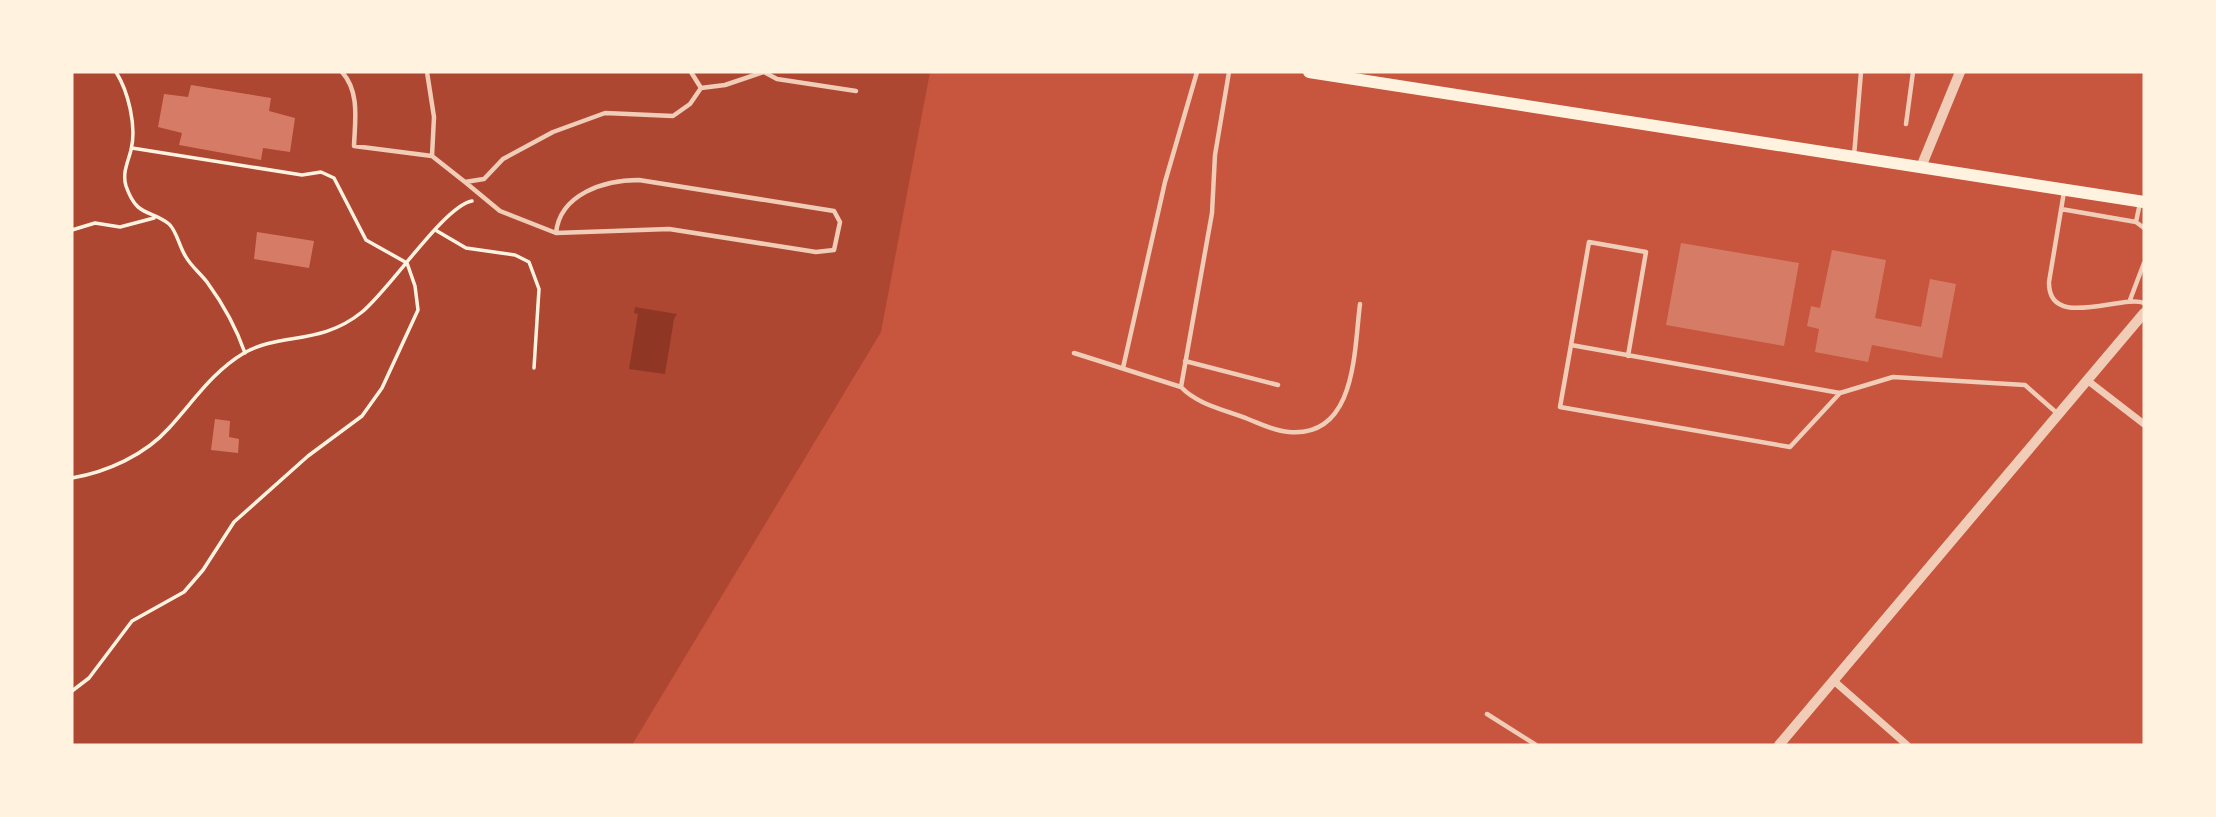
<svg xmlns="http://www.w3.org/2000/svg" width="2216" height="817" font-family="Signika,sans-serif">
<style>
.green{fill:#ae4732}
.water{fill:#8f3625}
.building{fill:#d67c66}
.lines{fill:none;stroke-linecap:round;stroke-linejoin:round}
.path{stroke:#fff3e0;stroke-width:3.5}
.service{stroke:#f1ccb7;stroke-width:4.5}
.minor{stroke:#f1ccb7;stroke-width:7}
.tertiary{stroke:#f1ccb7;stroke-width:10}
.primary{stroke:#fff3e0;stroke-width:12}
</style>
<rect width="100%" height="100%" fill="#c8553d"/>
<path class="green" d="M 72,72 L 930,72 L 881,332 L 632,745 L 72,745 Z"/>
<path class="water" d="M 635,307 L 677,314 L 674,319 L 665,374 L 629,369 L 638,314 L 634,313 Z"/>
<path class="building" d="M 191,85 L 271,98 L 269,111 L 295,118 L 290,152 L 263,148 L 261,160 L 179,145 L 182,133 L 158,127 L 164,94 L 188,97 Z
M 257,232 L 314,241 L 309,268 L 254,259 Z
M 1681,243 L 1799,263 L 1784,346 L 1666,325 Z
M 1832,250 L 1886,260 L 1875,318 L 1921,327 L 1930,279 L 1956,284 L 1942,358 L 1872,345 L 1868,362 L 1815,352 L 1819,329 L 1807,326 L 1811,306 L 1820,308 Z
M 215,419 L 230,421 L 229,437 L 239,439 L 238,453 L 211,450 Z"/>
<g class="lines">
<path class="path" d="M 116,72 C 128,91 137,126 131,150 C 128,162 122,173 126,186 C 137,218 150,209 169,224 C 177,231 179,247 186,257 C 191,266 200,273 207,282 C 223,304 236,327 245,353
M 72,230 L 95,223 L 120,227 L 154,218
M 437,231 L 466,248 L 515,255 L 529,262 L 539,289 L 534,368
M 72,478 C 107,472 145,455 169,428 C 193,402 212,372 244,353 C 281,332 320,346 362,312 C 391,288 444,206 472,201
M 72,691 L 89,678 L 132,621 L 184,592 L 203,570 L 234,522 L 308,456 L 362,416 L 382,388 L 418,310 L 415,286 L 407,263 L 366,240 L 334,178 L 321,172 L 302,175 L 132,148"/>
<path class="service" d="M 342,72 C 360,92 355,120 354,146 L 432,156
M 427,72 L 434,117 L 432,156 L 465,182 L 484,179 L 503,159 L 553,132 L 605,113 L 673,116 L 690,104 L 701,88 L 725,85 L 764,72
M 691,72 L 701,88
M 764,72 L 777,79 L 856,91
M 1906,124 L 1913,72
M 1854,156 L 1861,72
M 465,182 L 500,211 L 556,233 L 669,229 L 816,252 L 834,250 L 840,222 L 834,211 L 639,180 C 604,180 560,194 556,233
M 2064,192 L 2049,282 C 2048,331 2122,294 2144,303
M 2061,209 L 2136,222 L 2144,228
M 2136,222 L 2140,203
M 2130,300 L 2144,263
M 1571,345 L 1589,242 L 1646,252 L 1628,356
M 1074,353 L 1181,387 L 1212,213 L 1215,155 L 1229,72
M 1185,361 L 1278,385
M 1123,368 L 1165,182 L 1197,72
M 1181,387 C 1198,405 1226,410 1248,419 C 1261,424 1274,431 1289,432 C 1357,438 1354,349 1360,304
M 1840,393 L 1790,447 L 1560,407 L 1571,345 L 1840,393 L 1893,377 L 2025,385 L 2058,414
M 1487,714 L 1536,745"/>
<path class="minor" d="M 2087,380 L 2144,424
M 1834,681 L 1907,745"/>
<path class="tertiary" d="M 1921,167 L 1960,72
M 1779,745 L 2144,313"/>
<path class="primary" d="M 1309,72 L 2144,202"/>
</g>
<rect width="2216" height="817" fill="none" stroke="#fff3e0" stroke-width="147"/>
</svg>
